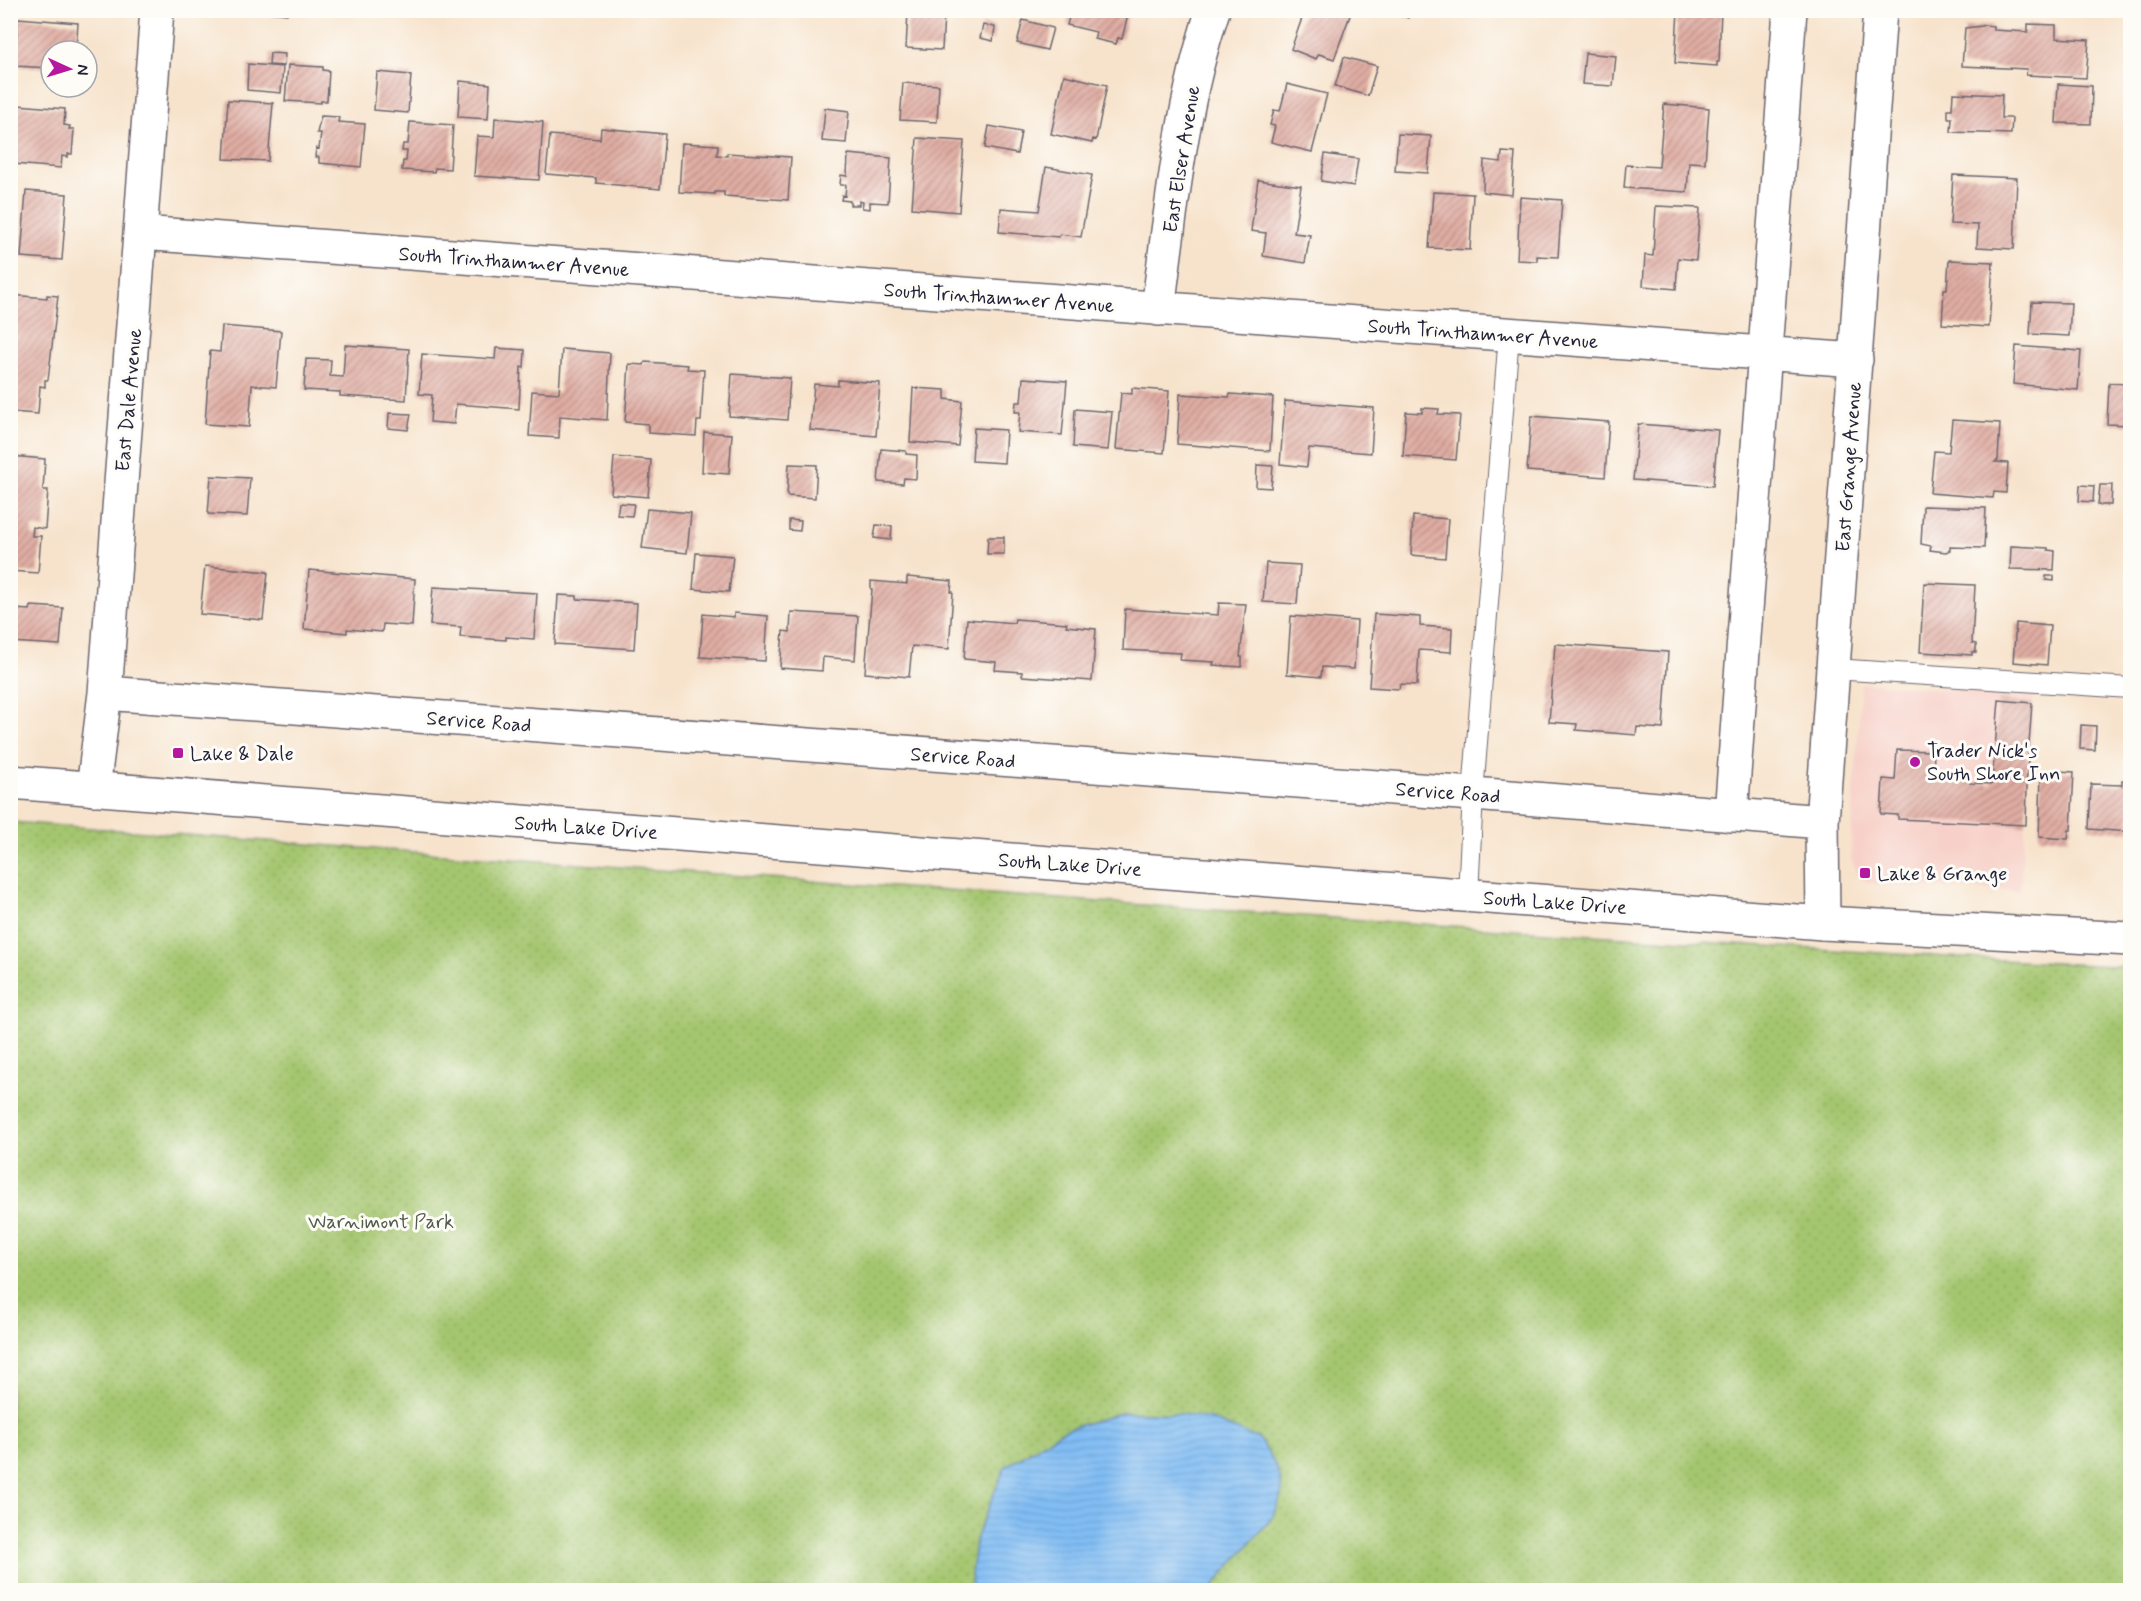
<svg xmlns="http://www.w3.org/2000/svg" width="2141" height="1601" font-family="Mynerve,sans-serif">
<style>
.built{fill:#f7d1c9}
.park{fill:url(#park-dots);stroke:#647455;stroke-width:1.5}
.water{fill:url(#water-rules);stroke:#527098;stroke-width:1.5}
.building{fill:url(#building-hatch)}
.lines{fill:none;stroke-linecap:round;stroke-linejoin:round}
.lane-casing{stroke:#6d666e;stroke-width:22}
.street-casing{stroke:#6d666e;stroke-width:36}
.secondary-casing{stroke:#6d666e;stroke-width:36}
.lane{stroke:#fff;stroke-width:20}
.street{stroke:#fff;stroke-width:33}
.secondary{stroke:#fff;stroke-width:33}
.poi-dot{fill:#b5179e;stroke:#fdfcf7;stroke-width:2}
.labels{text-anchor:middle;stroke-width:6;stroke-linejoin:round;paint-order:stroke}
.street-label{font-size:20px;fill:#22223b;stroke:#fdfcf7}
.poi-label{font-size:20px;fill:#22223b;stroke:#fdfcf7;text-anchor:start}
.park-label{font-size:20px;fill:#505b4d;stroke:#fdfcf7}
</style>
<defs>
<pattern id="park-dots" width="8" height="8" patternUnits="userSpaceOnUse" patternTransform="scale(1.5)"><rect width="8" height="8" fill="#a5c66f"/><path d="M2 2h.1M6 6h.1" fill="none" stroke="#8eaa61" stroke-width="1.8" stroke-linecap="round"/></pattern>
<pattern id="water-rules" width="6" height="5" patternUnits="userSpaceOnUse" patternTransform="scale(1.5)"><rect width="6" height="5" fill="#81bdf4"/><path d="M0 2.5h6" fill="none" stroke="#6fa2d2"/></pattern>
<pattern id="building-hatch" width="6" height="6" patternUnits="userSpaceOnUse" patternTransform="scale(1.5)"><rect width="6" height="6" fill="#e0ada3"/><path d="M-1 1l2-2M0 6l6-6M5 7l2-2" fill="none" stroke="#b58c86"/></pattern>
</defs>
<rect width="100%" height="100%" fill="#fdfcf7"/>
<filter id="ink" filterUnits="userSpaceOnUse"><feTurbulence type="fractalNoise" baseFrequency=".0167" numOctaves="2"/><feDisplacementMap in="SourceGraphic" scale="12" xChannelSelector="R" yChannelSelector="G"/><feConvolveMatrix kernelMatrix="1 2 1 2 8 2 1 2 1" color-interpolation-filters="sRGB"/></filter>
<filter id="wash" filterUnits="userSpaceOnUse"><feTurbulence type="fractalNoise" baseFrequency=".008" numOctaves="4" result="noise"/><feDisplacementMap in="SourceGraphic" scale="24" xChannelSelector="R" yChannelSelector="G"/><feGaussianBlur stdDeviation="1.35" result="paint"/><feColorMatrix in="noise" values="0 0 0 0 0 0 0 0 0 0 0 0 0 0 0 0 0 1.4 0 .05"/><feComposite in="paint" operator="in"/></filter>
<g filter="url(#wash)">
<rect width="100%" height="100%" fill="#f7e3cc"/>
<path class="built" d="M 1861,683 L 2034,695 L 2020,891 L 1880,885 L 1867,882 L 1859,876 L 1851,859 L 1851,845 Z"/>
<path class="park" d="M 10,822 C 717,874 1423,929 2130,967 L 2130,1590 L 11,1590 Z"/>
<path class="water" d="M 1124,1412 L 1182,1414 L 1210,1419 L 1259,1439 L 1272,1458 L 1280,1477 L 1282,1495 L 1272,1518 L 1226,1571 L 1211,1590 L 972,1590 L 971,1572 L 976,1537 L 1005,1467 L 1064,1430 Z"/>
<g id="blocks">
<path class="building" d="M 267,10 L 287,10 L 287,14 L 267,12 Z
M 1071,10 L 1129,10 L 1122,39 L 1118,38 L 1116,44 L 1094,39 L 1096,32 L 1067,25 Z
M 1305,10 L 1352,10 L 1334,59 L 1319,54 L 1316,59 L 1291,49 Z
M 1390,10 L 1411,10 L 1408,18 Z
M 1678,10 L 1721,10 L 1719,62 L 1717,62 L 1717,66 L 1675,63 Z
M 908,12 L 944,14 L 942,50 L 906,48 Z
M 18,18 L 78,23 L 76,51 L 51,51 L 51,68 L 14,66 Z
M 1023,20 L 1053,28 L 1047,50 L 1017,43 Z
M 2028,24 L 2056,25 L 2056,38 L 2089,40 L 2086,78 L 2026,75 L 2027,69 L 1962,66 L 1965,28 L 1982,26 L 1983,25 L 1993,26 L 1993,30 L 2028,32 Z
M 983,25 L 995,27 L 993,41 L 980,38 Z
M 270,53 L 285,54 L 284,66 L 269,65 Z
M 1585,53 L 1616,56 L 1613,86 L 1582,84 Z
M 1344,57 L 1377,66 L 1368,96 L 1335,86 Z
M 248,64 L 283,67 L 281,93 L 247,90 Z
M 288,65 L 323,67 L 323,70 L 329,71 L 327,101 L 321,101 L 321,103 L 285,101 Z
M 377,72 L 411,75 L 408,113 L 374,110 Z
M 1064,75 L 1107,85 L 1096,140 L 1093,139 L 1092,143 L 1051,134 Z
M 460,81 L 490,84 L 488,119 L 458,117 Z
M 903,83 L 939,85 L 937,122 L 900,120 Z
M 1287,84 L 1327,94 L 1312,152 L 1271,142 L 1275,126 L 1270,125 L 1274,110 L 1280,111 Z
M 2058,84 L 2092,86 L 2091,124 L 2056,123 Z
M 1953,93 L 2002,95 L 2001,118 L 2012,118 L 2011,134 L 1951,132 L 1952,118 L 1948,118 L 1948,109 L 1952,109 Z
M 228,100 L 273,103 L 268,161 L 224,159 Z
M 1664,104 L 1709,108 L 1705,163 L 1689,162 L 1687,192 L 1624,188 L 1626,165 L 1659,167 Z
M 18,105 L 65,109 L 64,125 L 70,126 L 69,129 L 74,129 L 72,154 L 68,154 L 68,157 L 62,156 L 61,168 L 14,164 Z
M 825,108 L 849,111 L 846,143 L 822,141 Z
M 321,116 L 339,117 L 338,122 L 365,124 L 361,167 L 319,163 L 319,157 L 315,157 L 316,148 L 319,149 L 321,133 L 317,133 Z
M 495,118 L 543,122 L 539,180 L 474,176 L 477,136 L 494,137 Z
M 410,122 L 453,125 L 450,169 L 435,168 L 434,172 L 402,170 L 403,161 L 406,161 L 407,151 L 402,151 L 403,144 L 408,144 Z
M 989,126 L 1021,132 L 1017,154 L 985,148 Z
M 601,128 L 665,134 L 660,189 L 596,183 L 596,178 L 546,174 L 550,135 L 600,139 Z
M 1398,134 L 1431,136 L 1428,173 L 1395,171 Z
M 917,138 L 964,141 L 959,212 L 912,208 Z
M 682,143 L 718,145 L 717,155 L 727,156 L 727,153 L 791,157 L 788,200 L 724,196 L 724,192 L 715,192 L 715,194 L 679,192 Z
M 1502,152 L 1515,153 L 1512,195 L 1483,192 L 1484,160 L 1501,162 Z
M 848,154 L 891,158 L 888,203 L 870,202 L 870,209 L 862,208 L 863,202 L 859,201 L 859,205 L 850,205 L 850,201 L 841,200 L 842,195 L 845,196 L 846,185 L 840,185 L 841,175 L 847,176 Z
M 1325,154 L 1358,159 L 1354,186 L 1321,181 Z
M 1046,167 L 1092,175 L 1081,237 L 1060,234 L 1059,237 L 999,232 L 1001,208 L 1039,211 Z
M 1953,175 L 2017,178 L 2014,249 L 1977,247 L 1978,225 L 1950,224 Z
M 1258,180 L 1301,186 L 1294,233 L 1310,235 L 1305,263 L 1263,256 L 1266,233 L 1251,231 Z
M 26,191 L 67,194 L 62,260 L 21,257 Z
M 1433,192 L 1473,194 L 1470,250 L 1429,248 Z
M 1520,197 L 1562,200 L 1558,257 L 1537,256 L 1537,261 L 1517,260 Z
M 1656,206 L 1700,208 L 1696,260 L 1678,258 L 1676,289 L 1643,286 L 1645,255 L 1653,256 Z
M 1949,260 L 1993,262 L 1989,327 L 1942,324 L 1944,289 L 1947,289 Z
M 10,295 L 47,298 L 47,295 L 58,296 L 48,380 L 45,380 L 45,387 L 40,386 L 38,414 L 10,412 Z
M 2032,302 L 2071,303 L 2069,336 L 2030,334 Z
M 222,326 L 281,331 L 276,387 L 252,385 L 249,427 L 205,424 L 210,351 L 220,352 Z
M 345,345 L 409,349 L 406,400 L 340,396 L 340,392 L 304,390 L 306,359 L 331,360 L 330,376 L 343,377 Z
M 2016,346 L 2081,351 L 2078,390 L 2013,384 Z
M 496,348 L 525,350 L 524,368 L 521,367 L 519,409 L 456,404 L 454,424 L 430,422 L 432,395 L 419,394 L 422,354 L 495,359 Z
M 562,349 L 610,353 L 607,420 L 560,416 L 559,438 L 529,436 L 532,391 L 559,393 Z
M 645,362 L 688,365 L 687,369 L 704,370 L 701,421 L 697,421 L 696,436 L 648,433 L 648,424 L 625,422 L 629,364 L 644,365 Z
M 732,374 L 790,378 L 787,420 L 729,416 Z
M 1023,378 L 1067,381 L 1062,435 L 1018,432 L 1020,412 L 1015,412 L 1016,402 L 1021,402 Z
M 838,380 L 880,383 L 876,436 L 810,430 L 814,384 L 838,386 Z
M 2109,383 L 2130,384 L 2130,425 L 2107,424 Z
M 913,388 L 945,390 L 945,399 L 962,401 L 958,446 L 910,442 Z
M 1132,388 L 1169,391 L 1164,453 L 1116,449 L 1121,393 L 1132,394 Z
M 1180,394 L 1229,397 L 1230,394 L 1273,397 L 1270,451 L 1177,444 Z
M 1285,401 L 1374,408 L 1371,453 L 1309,448 L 1307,467 L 1280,464 Z
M 1422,408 L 1439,409 L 1438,414 L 1460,415 L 1456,460 L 1403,456 L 1406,412 L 1422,413 Z
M 1075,409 L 1112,412 L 1108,450 L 1073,447 Z
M 389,413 L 411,414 L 408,430 L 388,428 Z
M 1531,416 L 1609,422 L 1605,477 L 1527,471 Z
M 1952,420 L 2000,423 L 1998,460 L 1995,462 L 2008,463 L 2006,493 L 1994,492 L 1993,498 L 1930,493 L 1934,451 L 1949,452 Z
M 1638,424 L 1718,430 L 1713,486 L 1633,480 Z
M 974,428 L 1006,430 L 1004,463 L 972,461 Z
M 704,432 L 732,434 L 729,474 L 702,472 Z
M 881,449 L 906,451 L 906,454 L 917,455 L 916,479 L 904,478 L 903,484 L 878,482 Z
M 10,456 L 45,459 L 43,490 L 48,490 L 45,529 L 33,527 L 32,536 L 41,536 L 38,573 L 10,571 Z
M 614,457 L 651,460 L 648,497 L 611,494 Z
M 789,464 L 817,465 L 815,498 L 787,496 Z
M 1257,465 L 1273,466 L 1271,488 L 1256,487 Z
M 211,476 L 250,478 L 247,516 L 208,514 Z
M 2080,485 L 2094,486 L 2093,502 L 2079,501 Z
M 2100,485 L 2112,485 L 2111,505 L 2098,505 Z
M 619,503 L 634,504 L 632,516 L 617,515 Z
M 1923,506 L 1986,508 L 1984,548 L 1950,547 L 1950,550 L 1946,552 L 1930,550 L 1931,546 L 1921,544 Z
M 647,509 L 691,513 L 687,553 L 642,548 Z
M 1413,516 L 1448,519 L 1445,558 L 1411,555 Z
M 789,520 L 801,521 L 800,531 L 789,530 Z
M 876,525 L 892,526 L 891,540 L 874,538 Z
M 988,537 L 1004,537 L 1004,554 L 987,554 Z
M 2011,546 L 2048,548 L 2048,550 L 2055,551 L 2054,570 L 2010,569 Z
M 696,553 L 733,556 L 729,592 L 693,589 Z
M 1266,563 L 1300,565 L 1297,604 L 1263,602 Z
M 205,566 L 268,572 L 263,620 L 200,614 Z
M 309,570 L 415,579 L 412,626 L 383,624 L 382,632 L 347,629 L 347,633 L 304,629 Z
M 2046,576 L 2054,576 L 2054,581 L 2046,580 Z
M 907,577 L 952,581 L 951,592 L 953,592 L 949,649 L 912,646 L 909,677 L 865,673 L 872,589 L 871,589 L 871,581 L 907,584 Z
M 1924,583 L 1975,585 L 1972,643 L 1976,644 L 1976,652 L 1972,652 L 1972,655 L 1920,652 Z
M 433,587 L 537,593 L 534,639 L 506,637 L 506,640 L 460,637 L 461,627 L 430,625 Z
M 558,595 L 577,596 L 577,599 L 637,603 L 634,649 L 555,644 Z
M 1219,603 L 1246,604 L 1240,657 L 1242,657 L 1242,667 L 1213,665 L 1214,662 L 1180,660 L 1181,653 L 1123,650 L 1125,609 L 1218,615 Z
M 10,606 L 13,606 L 13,609 L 30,610 L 31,606 L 63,608 L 60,645 L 10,642 Z
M 791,612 L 858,616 L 855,660 L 823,657 L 822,671 L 780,668 L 783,631 L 790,632 Z
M 734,613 L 768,616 L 765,661 L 700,657 L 703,614 L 734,617 Z
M 1374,614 L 1420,617 L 1420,626 L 1452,628 L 1451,652 L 1419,650 L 1417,685 L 1400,684 L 1399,689 L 1369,687 Z
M 1291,616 L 1357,621 L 1354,669 L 1322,667 L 1321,677 L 1287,674 Z
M 967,619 L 1014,623 L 1015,619 L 1067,623 L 1066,626 L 1096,629 L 1092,681 L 1022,676 L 1022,672 L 995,670 L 996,662 L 964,659 Z
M 2016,623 L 2050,626 L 2047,665 L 2013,662 Z
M 1555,644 L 1668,652 L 1663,729 L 1637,727 L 1636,735 L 1576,730 L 1577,724 L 1549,722 Z
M 1999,700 L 2032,703 L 2026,786 L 2027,786 L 2026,825 L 1898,819 L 1898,815 L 1881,814 L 1883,779 L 1895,780 L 1897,750 L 1934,751 L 1933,774 L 1970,776 L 1970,783 L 1992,784 Z
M 2081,725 L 2096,726 L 2095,750 L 2080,749 Z
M 2058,771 L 2074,772 L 2071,830 L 2069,830 L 2068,839 L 2039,837 L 2041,776 L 2057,777 Z
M 2122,781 L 2130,782 L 2130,832 L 2089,829 L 2091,784 L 2122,785 Z"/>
</g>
</g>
<g filter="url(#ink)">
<use href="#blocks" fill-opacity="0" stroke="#6d666e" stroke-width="1.5"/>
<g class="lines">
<g class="lane-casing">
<path id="lane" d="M 1833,669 L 2130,688
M 1468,895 L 1473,794 L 1509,334"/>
</g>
<g class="street-casing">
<path id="street" d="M 141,233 L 1856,360
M 1158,309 C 1171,209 1181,107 1213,10
M 105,693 L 1473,794 L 1822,822
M 93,789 L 105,693 L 157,10
M 1731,815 L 1790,10
M 1823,923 L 1822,822 L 1880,10"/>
</g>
<g class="secondary-casing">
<path id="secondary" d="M 10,782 L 1823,923 L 2130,939"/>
</g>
<use href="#lane" class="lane"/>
<use href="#street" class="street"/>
<use href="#secondary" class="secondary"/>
</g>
</g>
<g class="poi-dot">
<rect x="172" y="747" width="12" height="12" rx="3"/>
<circle cx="1915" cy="762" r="6"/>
<rect x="1859" y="867" width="12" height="12" rx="3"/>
</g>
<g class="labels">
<g class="street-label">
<text transform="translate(1181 159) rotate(-81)" y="7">East Elser Avenue</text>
<text transform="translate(514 261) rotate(4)" y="7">South Trinthammer Avenue</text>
<text transform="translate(999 297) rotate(4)" y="7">South Trinthammer Avenue</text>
<text transform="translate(1483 333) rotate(4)" y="7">South Trinthammer Avenue</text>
<text transform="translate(128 400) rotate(-85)" y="7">East Dale Avenue</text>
<text transform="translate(1848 467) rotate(-86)" y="7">East Grange Avenue</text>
<text transform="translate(479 721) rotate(4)" y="7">Service Road</text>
<text transform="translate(963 757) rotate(4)" y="7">Service Road</text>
<text transform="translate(1448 792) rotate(4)" y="7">Service Road</text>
<text transform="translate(586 827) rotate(4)" y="7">South Lake Drive</text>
<text transform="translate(1070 864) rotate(4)" y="7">South Lake Drive</text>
<text transform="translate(1555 902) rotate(4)" y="7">South Lake Drive</text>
</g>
<g class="poi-label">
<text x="1927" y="757">Trader Nick's<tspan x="1927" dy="23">South Shore Inn</tspan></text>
<text x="190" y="760">Lake &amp; Dale</text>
<text x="1877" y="880">Lake &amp; Grange</text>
</g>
<g class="park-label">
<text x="381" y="1228">Warnimont Park</text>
</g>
</g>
<rect width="2141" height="1601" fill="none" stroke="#fdfcf7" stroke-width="36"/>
<g transform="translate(69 69) rotate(94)"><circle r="28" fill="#fdfcf7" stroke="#a5a5ac" stroke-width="1.5"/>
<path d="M0-4.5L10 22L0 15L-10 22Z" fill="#b5179e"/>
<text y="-9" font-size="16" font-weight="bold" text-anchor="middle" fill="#22223b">N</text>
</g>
</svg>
